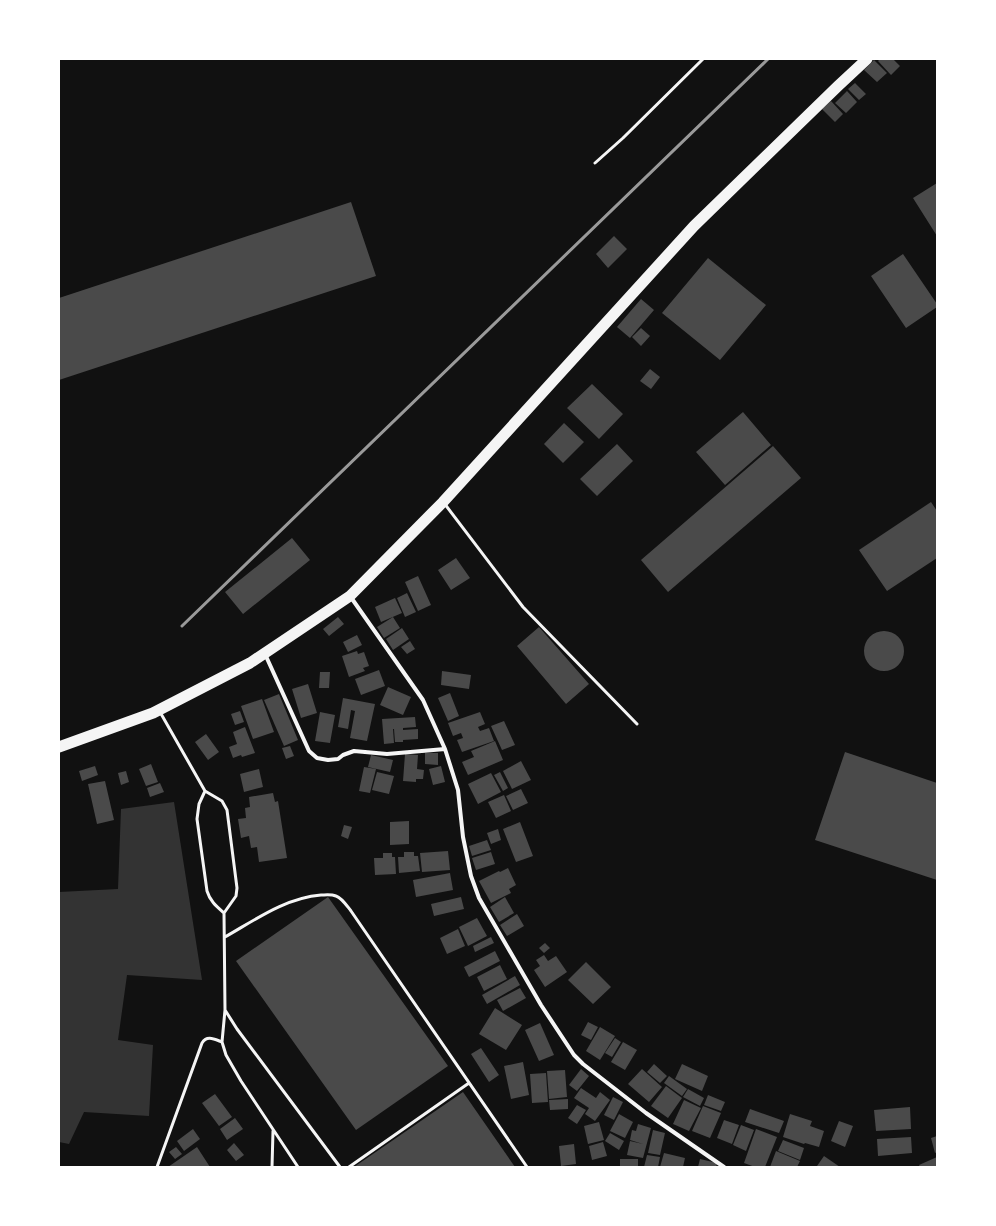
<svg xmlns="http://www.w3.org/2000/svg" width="996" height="1226" font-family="Karla,sans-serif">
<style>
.water{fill:#333}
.building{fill:#4a4a4a}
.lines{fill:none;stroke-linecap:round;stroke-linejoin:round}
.service{stroke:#f5f5f5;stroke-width:3}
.minor{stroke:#f5f5f5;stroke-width:4}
.trunk{stroke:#f5f5f5;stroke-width:11}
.rail{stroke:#9a9a9a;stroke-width:3}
</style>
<rect width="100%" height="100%" fill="#111"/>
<path class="water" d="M 174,802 L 202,980 L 127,975 L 118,1040 L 153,1045 L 149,1116 L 84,1112 L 69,1144 L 59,1142 L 59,892 L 118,889 L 121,809 Z"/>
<path class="building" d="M 880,59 L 893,59 L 900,66 L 891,75 L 878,61 Z
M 874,60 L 887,73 L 877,82 L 864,70 Z
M 855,83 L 866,94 L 859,100 L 848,89 Z
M 847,91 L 857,102 L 846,113 L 835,103 Z
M 831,101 L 843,114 L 835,122 L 822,109 Z
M 937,183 L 937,236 L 913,198 Z
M 351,202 L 376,276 L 59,380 L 59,298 Z
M 614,236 L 627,249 L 608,268 L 596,254 Z
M 903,254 L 937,304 L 937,307 L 906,328 L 871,276 Z
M 708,258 L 766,305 L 720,360 L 662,313 Z
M 641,299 L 654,310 L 630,338 L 617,327 Z
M 641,328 L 650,336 L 641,346 L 632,337 Z
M 650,369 L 660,377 L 651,389 L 640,381 Z
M 592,384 L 623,414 L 599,439 L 567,408 Z
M 743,412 L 771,445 L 725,485 L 696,452 Z
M 564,423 L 584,442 L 563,463 L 544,444 Z
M 617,444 L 633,461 L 597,496 L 580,479 Z
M 773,446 L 801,478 L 668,592 L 641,560 Z
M 931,502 L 937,511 L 937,558 L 887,591 L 859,550 Z
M 292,538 L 310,560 L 243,614 L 225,592 Z
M 456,558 L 470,578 L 451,590 L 438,570 Z
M 418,576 L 431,605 L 418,611 L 405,582 Z
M 407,593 L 416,612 L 405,617 L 397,598 Z
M 395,598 L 402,613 L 381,622 L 375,607 Z
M 338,617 L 344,624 L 329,636 L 323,629 Z
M 393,617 L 400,628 L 384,638 L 377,627 Z
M 539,627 L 589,684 L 566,704 L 517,646 Z
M 402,628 L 409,639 L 393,650 L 386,639 Z
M864 651a20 20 0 1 1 40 0a20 20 0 1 1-40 0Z
M 357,635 L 362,645 L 348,652 L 343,642 Z
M 410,641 L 415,649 L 407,654 L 401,647 Z
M 357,651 L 358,654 L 364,652 L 369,666 L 363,668 L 365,671 L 349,677 L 342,656 Z
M 379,670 L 385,686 L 361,695 L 355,679 Z
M 442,671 L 471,675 L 469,689 L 441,685 Z
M 320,672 L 330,672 L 329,688 L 319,688 Z
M 308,684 L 317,713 L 301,718 L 292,689 Z
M 388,687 L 411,697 L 403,715 L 380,705 Z
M 450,693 L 459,716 L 448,721 L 438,698 Z
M 279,694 L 298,740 L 284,746 L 264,700 Z
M 343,698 L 375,704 L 367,741 L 350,738 L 355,711 L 351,710 L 348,729 L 338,727 Z
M 262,699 L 274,732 L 253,739 L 241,706 Z
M 240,711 L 244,722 L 235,725 L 231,714 Z
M 320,712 L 335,715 L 330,743 L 315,741 Z
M 480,712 L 485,724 L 478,727 L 480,731 L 489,728 L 494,741 L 462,752 L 457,740 L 463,738 L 461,733 L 453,736 L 448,723 Z
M 415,717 L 416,727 L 403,728 L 403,730 L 418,729 L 418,739 L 403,740 L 403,742 L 395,742 L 394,729 L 393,729 L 394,743 L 384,744 L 382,719 Z
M 504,721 L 515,745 L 502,750 L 491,726 Z
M 245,727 L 255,753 L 242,757 L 241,755 L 233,758 L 229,747 L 237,744 L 233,732 Z
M 206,734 L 219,752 L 208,760 L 195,742 Z
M 495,741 L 503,760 L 468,775 L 462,762 L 474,757 L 471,751 Z
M 290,746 L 294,756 L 286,759 L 282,748 Z
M 845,752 L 937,783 L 937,880 L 815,840 Z
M 425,753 L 438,753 L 438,765 L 425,764 Z
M 405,754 L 418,755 L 417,769 L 424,770 L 423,779 L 416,779 L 416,782 L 403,781 Z
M 371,755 L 393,760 L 390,772 L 368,767 Z
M 521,761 L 531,780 L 512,789 L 503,771 Z
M 151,764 L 158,782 L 146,786 L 139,769 Z
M 95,766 L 98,775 L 82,781 L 79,771 Z
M 441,766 L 445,782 L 433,785 L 429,769 Z
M 364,767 L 376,769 L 370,793 L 359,791 Z
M 259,769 L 263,787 L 244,792 L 240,774 Z
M 126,771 L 129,782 L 121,785 L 118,773 Z
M 377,772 L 394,776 L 389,794 L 372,790 Z
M 500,772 L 508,788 L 503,791 L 494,775 Z
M 491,773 L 501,792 L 478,804 L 468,784 Z
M 105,781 L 114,820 L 97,824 L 88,784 Z
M 160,783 L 164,792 L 150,797 L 147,788 Z
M 521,789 L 528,803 L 513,810 L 506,796 Z
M 273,793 L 275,802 L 278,801 L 287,858 L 259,862 L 257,847 L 251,848 L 249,836 L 241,838 L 238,819 L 246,818 L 245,808 L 250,807 L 249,797 Z
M 504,795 L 511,811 L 496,818 L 488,802 Z
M 409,821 L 409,844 L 390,845 L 390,822 Z
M 520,822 L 533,856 L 516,862 L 503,829 Z
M 344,825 L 352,827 L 348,839 L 341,836 Z
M 498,829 L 501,840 L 491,844 L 487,833 Z
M 487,840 L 491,850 L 472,856 L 469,846 Z
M 448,851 L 450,870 L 422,872 L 420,853 Z
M 404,852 L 414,852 L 414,856 L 418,856 L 420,871 L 399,873 L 398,857 L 404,857 Z
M 491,852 L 495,864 L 476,870 L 472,858 Z
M 383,853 L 392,853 L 392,857 L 395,857 L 396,874 L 375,875 L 374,858 L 383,858 Z
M 508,868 L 516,885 L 509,889 L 511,893 L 491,903 L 479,881 L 499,871 L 500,872 Z
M 450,873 L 453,890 L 416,897 L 413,880 Z
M 328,897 L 448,1066 L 356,1130 L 236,961 Z
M 461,897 L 464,909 L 434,916 L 431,904 Z
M 505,897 L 514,913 L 499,922 L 490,907 Z
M 517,914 L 524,926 L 507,936 L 500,925 Z
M 477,918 L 487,936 L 468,946 L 459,927 Z
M 458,929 L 465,946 L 447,954 L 440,938 Z
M 491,937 L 494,943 L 475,952 L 473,946 Z
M 545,943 L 550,948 L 544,953 L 539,948 Z
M 495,951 L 500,961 L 469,977 L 464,967 Z
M 544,955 L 548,961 L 556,956 L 567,972 L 545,987 L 534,970 L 540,966 L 536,960 Z
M 586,962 L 611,987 L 593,1004 L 568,980 Z
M 500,965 L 507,979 L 484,991 L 477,977 Z
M 515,976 L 520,985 L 487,1004 L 482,995 Z
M 520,988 L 526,998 L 503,1011 L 497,1000 Z
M 495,1008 L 522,1025 L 506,1050 L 479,1034 Z
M 588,1022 L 598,1027 L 591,1040 L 581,1035 Z
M 540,1023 L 554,1055 L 539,1061 L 525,1030 Z
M 600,1027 L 615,1036 L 600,1060 L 586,1051 Z
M 615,1038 L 621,1042 L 612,1057 L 605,1053 Z
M 623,1042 L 637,1050 L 625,1070 L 611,1062 Z
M 481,1048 L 499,1075 L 489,1082 L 471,1054 Z
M 523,1062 L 529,1095 L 511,1099 L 504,1066 Z
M 654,1064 L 667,1076 L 660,1083 L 647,1072 Z
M 682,1064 L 708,1076 L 702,1091 L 675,1079 Z
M 581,1069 L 589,1076 L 577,1091 L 569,1085 Z
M 642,1069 L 662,1087 L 649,1102 L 628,1084 Z
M 565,1070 L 567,1097 L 549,1099 L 547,1071 Z
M 546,1073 L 548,1102 L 532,1103 L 530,1074 Z
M 669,1076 L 687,1089 L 682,1096 L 664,1083 Z
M 666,1086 L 682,1098 L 668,1118 L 651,1106 Z
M 581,1088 L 596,1098 L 600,1092 L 610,1100 L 595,1121 L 585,1114 L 589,1108 L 574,1098 Z
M 688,1089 L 704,1098 L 700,1106 L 683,1097 Z
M 463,1092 L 515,1167 L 354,1167 Z
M 215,1094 L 232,1117 L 219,1126 L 202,1103 Z
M 708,1095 L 725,1102 L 721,1111 L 704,1105 Z
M 613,1097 L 623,1102 L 614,1120 L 604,1115 Z
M 568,1099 L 568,1109 L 550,1110 L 549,1100 Z
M 684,1100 L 701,1108 L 689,1131 L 673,1124 Z
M 577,1105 L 586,1110 L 577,1124 L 568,1118 Z
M 703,1106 L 721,1113 L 710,1138 L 692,1131 Z
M 910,1107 L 911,1129 L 876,1131 L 874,1110 Z
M 750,1109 L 784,1121 L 779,1133 L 745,1122 Z
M 619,1114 L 633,1122 L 625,1138 L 610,1131 Z
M 790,1114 L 812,1121 L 810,1126 L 824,1131 L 819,1147 L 805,1143 L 804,1144 L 783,1137 Z
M 235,1118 L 243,1129 L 227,1140 L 220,1129 Z
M 724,1120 L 739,1125 L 732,1144 L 717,1138 Z
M 839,1121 L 853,1126 L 845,1147 L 831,1141 Z
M 599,1122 L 604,1140 L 588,1144 L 584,1126 Z
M 638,1124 L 651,1128 L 643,1158 L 627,1155 L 630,1141 L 643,1144 L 630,1140 L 632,1130 L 636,1131 Z
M 741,1125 L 754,1130 L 746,1151 L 733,1145 Z
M 193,1129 L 200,1139 L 184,1151 L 177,1141 Z
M 756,1129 L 777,1137 L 765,1167 L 755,1167 L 744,1163 Z
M 653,1130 L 665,1133 L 660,1155 L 648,1153 Z
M 610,1133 L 624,1141 L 619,1150 L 605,1141 Z
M 937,1136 L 937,1152 L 935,1153 L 931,1138 Z
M 911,1137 L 912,1153 L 878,1156 L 877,1139 Z
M 783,1140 L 804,1148 L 800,1160 L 778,1151 Z
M 603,1142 L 607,1156 L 592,1160 L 589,1146 Z
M 234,1143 L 244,1155 L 236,1161 L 227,1150 Z
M 574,1144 L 576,1164 L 561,1166 L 559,1146 Z
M 176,1147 L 182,1154 L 175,1159 L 169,1152 Z
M 197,1147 L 210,1167 L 168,1167 Z
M 776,1151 L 800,1161 L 797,1167 L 770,1167 Z
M 664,1153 L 685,1158 L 683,1167 L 660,1167 Z
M 647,1155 L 660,1157 L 658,1167 L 644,1167 Z
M 824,1156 L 840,1167 L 818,1167 L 817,1166 Z
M 937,1157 L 937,1167 L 920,1167 L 919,1165 Z
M 620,1159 L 638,1159 L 638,1167 L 620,1167 Z
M 700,1159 L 717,1163 L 716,1167 L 698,1167 Z"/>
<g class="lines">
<path class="service" d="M 595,163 L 623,138 L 703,59
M 444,503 L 523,607 L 637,724
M 160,712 L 205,791 L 222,801 L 227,810 L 237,888 L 236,896 L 224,913 L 225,1010 L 237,1029 L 340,1167
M 205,791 L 199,804 L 197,819 L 207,891 C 210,901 216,906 224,913
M 225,937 C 255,920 285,898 321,895 C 325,895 331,894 336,896 C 342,898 347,906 351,911 L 527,1167
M 225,1010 L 222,1042 L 226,1055 L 241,1081 L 298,1167
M 157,1167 L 202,1043 C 207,1035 214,1039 222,1042
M 272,1167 L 273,1131
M 349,1167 L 469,1083"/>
<path class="minor" d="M 350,596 L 423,700 L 445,749 L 458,790 L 463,837 L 471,876 L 479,898 L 541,1005 L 574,1055 L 583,1064 L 646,1113 L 724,1167
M 265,654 L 309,751 L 317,758 L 328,760 L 338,759 L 343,755 L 354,751 L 387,754 L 445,749"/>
<path class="trunk" d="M 59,747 L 153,713 L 250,663 L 350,596 L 443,502 L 694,226 L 838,86 L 867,59"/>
<path class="rail" d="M 182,626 L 768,59"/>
</g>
<rect width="996" height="1226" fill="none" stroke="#ffffff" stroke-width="120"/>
</svg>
